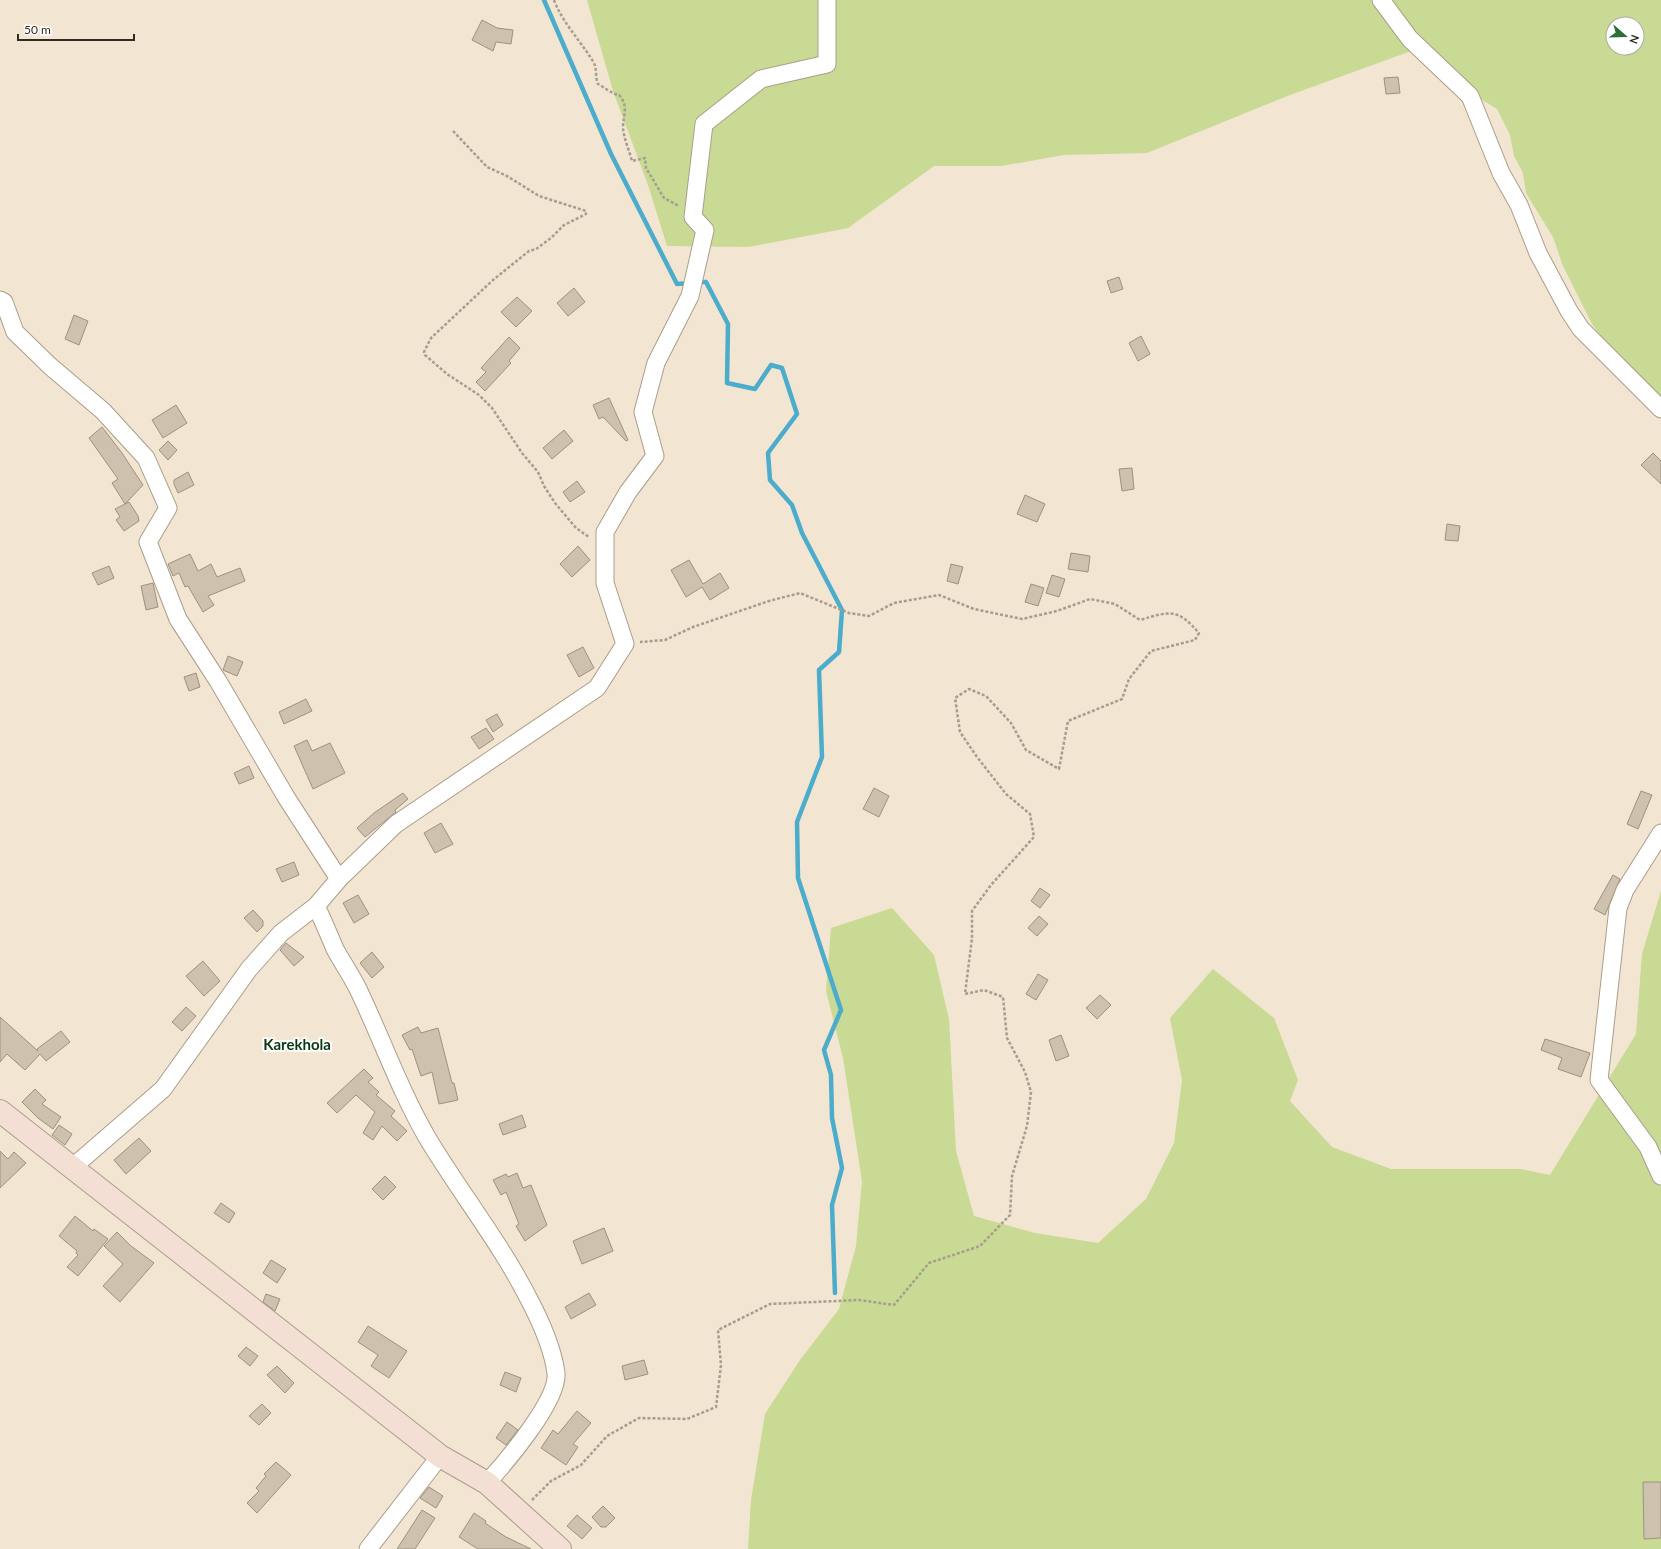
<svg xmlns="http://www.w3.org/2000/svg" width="1661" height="1549" font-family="Lato,sans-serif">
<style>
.green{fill:#c8da93;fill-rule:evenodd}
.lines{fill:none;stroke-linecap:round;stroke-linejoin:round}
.stream{stroke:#4baccb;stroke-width:4.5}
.building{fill:#cec1ae;stroke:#9e927f}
.street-casing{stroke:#aa9e8b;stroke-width:19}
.secondary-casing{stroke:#aa9e8b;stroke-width:24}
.path{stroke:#a79d8e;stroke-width:2.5;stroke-dasharray:3 2;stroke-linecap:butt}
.street{stroke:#fff;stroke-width:17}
.secondary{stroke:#f3dfd4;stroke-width:22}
.labels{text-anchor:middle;stroke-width:4;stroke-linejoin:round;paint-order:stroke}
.quarter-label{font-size:15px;font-weight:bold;fill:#083915;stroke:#fff}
</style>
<rect width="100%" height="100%" fill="#f2e5d1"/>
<path class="green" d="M 587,0 L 1661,0 L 1661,414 L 1625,372 L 1592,324 L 1563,266 L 1553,237 L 1526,193 L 1523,173 L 1514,156 L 1510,135 L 1497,109 L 1464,89 L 1414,50 L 1290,95 L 1147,153 L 1064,155 L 1001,166 L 934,166 L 848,228 L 749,247 L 667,246 L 648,185 L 613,91 ZM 1613,24 L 1637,24 L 1637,48 L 1613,48 Z
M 1661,891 L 1661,1549 L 748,1549 L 751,1500 L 765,1414 L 800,1360 L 839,1309 L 856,1246 L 862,1181 L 843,1058 L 826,991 L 831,928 L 892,908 L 934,955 L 949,1019 L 956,1151 L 974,1216 L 1035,1233 L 1098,1243 L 1146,1199 L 1174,1143 L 1182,1080 L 1170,1018 L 1213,969 L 1274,1018 L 1298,1080 L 1290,1101 L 1332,1147 L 1391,1169 L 1520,1169 L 1550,1175 L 1636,1034 L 1642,954 Z"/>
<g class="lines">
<path class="stream" d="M 544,0 L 611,154 L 677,284 L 690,283
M 697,282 L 706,282 L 728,324 L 727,383 L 755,389 L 771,365 L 782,368 L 797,414 L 768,453 L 770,480 L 792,505 L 802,533 L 842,610 L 839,652 L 819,670 L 822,757 L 797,822 L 798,878 L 841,1010 L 824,1050 L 831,1075 L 832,1118 L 842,1168 L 832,1205 L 835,1293"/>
</g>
<path class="building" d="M 482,20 L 497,28 L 513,30 L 511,44 L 496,42 L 493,51 L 472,40 Z
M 1398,77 L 1400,93 L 1386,94 L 1384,78 Z
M 1119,277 L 1123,289 L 1111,293 L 1107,281 Z
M 574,288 L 585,302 L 568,316 L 557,303 Z
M 517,297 L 532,311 L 516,327 L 501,312 Z
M 74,315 L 88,321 L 79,345 L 65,339 Z
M 1141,336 L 1150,354 L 1138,361 L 1129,343 Z
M 509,337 L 520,348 L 509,361 L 511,363 L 485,391 L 476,382 L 486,372 L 481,368 Z
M 609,398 L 628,440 L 626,441 L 603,417 L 599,419 L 593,405 Z
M 176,405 L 187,423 L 163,438 L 152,420 Z
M 102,427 L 122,453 L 143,485 L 125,504 L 112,483 L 118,479 L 89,438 Z
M 564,430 L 573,441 L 552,459 L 543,448 Z
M 168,441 L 177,450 L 168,460 L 159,450 Z
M 1653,453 L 1661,461 L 1661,484 L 1641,465 Z
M 1132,468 L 1134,489 L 1122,491 L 1119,469 Z
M 188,472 L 194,485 L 178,493 L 174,484 L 174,480 Z
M 577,481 L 585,492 L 570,502 L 563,492 Z
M 1025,495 L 1045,504 L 1037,522 L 1017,514 Z
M 129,502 L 138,516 L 139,521 L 124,531 L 116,520 L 120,517 L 115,509 Z
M 1447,524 L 1460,526 L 1458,541 L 1445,540 Z
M 578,546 L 590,560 L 572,577 L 560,564 Z
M 1071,553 L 1090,556 L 1088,572 L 1068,569 Z
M 190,554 L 198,571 L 211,564 L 217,577 L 240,568 L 245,581 L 208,596 L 214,605 L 203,612 L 188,586 L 185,587 L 179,573 L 173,576 L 168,564 Z
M 689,560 L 703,584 L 720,573 L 729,588 L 710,600 L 702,587 L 686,597 L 671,570 Z
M 951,564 L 963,567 L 958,584 L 947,581 Z
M 109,566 L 114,578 L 98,585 L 92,573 Z
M 1052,575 L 1065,579 L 1059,597 L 1046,593 Z
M 153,583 L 158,607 L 146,610 L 141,586 Z
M 1031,584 L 1044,588 L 1038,606 L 1025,602 Z
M 583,647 L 594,668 L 579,677 L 567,655 Z
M 228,656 L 243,662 L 237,676 L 223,670 Z
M 196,673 L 200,687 L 189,691 L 184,677 Z
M 306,699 L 312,711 L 284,724 L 279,712 Z
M 497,714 L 503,725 L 493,732 L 486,720 Z
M 486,728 L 494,739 L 479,749 L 471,737 Z
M 307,740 L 312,751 L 330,743 L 345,773 L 313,789 L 294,746 Z
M 249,766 L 254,778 L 239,784 L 234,773 Z
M 874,788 L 889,796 L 879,817 L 863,809 Z
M 1641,791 L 1652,795 L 1638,829 L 1627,824 Z
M 403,793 L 408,799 L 395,810 L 396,812 L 365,837 L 357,828 L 374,813 Z
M 441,823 L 453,844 L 435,853 L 424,833 Z
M 294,862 L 299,875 L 282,882 L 276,869 Z
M 1613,875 L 1620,879 L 1605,915 L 1594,909 Z
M 1040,888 L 1050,895 L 1040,908 L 1031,901 Z
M 358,895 L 369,914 L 354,923 L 343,903 Z
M 253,910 L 263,921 L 263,926 L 257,932 L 244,918 Z
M 1039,916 L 1048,924 L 1037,936 L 1028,928 Z
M 286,943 L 304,957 L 294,966 L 280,950 Z
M 372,952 L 384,967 L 372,978 L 360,963 Z
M 203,961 L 220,981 L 204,996 L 186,976 Z
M 1038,974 L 1048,980 L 1036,1000 L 1026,994 Z
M 1100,995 L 1111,1005 L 1097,1019 L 1086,1008 Z
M 186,1007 L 196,1016 L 182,1031 L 172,1022 Z
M 0,1017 L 38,1051 L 37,1049 L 61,1031 L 70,1042 L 46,1061 L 40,1054 L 25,1070 L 7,1054 L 0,1062 Z
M 418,1027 L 421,1033 L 438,1028 L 452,1083 L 454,1083 L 458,1100 L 439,1104 L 432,1072 L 421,1076 L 412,1049 L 410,1050 L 402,1035 Z
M 1061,1035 L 1069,1056 L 1056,1061 L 1049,1040 Z
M 1545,1039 L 1590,1053 L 1581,1077 L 1558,1069 L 1562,1058 L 1541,1050 Z
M 364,1069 L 373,1078 L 368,1082 L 379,1092 L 376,1095 L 395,1111 L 391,1116 L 407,1131 L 397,1141 L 382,1126 L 373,1140 L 363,1133 L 375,1112 L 356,1095 L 337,1113 L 327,1103 Z
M 35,1089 L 46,1100 L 42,1104 L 61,1117 L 53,1129 L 38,1118 L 22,1102 Z
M 522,1115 L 526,1127 L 503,1135 L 499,1124 Z
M 59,1125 L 72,1134 L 65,1145 L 52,1135 Z
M 139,1138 L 151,1151 L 126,1174 L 114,1160 Z
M 0,1151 L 8,1159 L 14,1152 L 26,1163 L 0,1188 Z
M 517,1173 L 523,1188 L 531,1185 L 547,1225 L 525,1241 L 516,1226 L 519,1224 L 506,1192 L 501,1195 L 493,1180 L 506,1174 L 508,1177 Z
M 385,1176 L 396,1187 L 383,1200 L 372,1189 Z
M 221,1203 L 235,1213 L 229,1223 L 214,1213 Z
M 75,1216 L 93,1231 L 94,1229 L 108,1239 L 78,1276 L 67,1267 L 78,1255 L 76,1253 L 77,1251 L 59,1236 Z
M 604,1228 L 613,1251 L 582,1264 L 573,1241 Z
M 117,1232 L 131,1246 L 154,1263 L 120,1302 L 103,1286 L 123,1264 L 104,1246 Z
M 271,1260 L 286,1269 L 277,1283 L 263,1273 Z
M 589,1293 L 596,1305 L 571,1319 L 565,1307 Z
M 266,1294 L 280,1299 L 275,1311 L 263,1302 Z
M 368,1326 L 407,1351 L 389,1378 L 371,1366 L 378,1355 L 358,1342 Z
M 246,1347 L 258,1356 L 250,1366 L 238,1356 Z
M 644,1360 L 648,1374 L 625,1380 L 622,1366 Z
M 277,1366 L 294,1383 L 285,1393 L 267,1375 Z
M 505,1372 L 521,1378 L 516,1392 L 500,1385 Z
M 262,1404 L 271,1413 L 259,1425 L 249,1416 Z
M 577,1411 L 591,1423 L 573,1444 L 578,1447 L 566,1465 L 541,1448 L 553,1430 L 558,1434 Z
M 507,1422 L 518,1430 L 506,1445 L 496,1438 Z
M 276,1462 L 291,1475 L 257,1513 L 247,1503 L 259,1491 L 256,1488 L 266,1476 L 264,1474 Z
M 1643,1482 L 1661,1482 L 1661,1538 L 1644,1539 Z
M 429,1487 L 443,1496 L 436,1508 L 420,1498 Z
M 603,1506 L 615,1518 L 606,1527 L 601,1527 L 592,1517 Z
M 422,1510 L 435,1518 L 415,1549 L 397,1549 Z
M 474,1513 L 486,1521 L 485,1523 L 506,1537 L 531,1549 L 478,1549 L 459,1537 Z
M 577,1515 L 592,1528 L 582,1539 L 567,1526 Z"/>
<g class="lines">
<g class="street-casing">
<path id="street" d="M 1381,0 L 1410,39 L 1470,96 L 1501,173 L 1519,205 L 1538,253 L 1569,311 L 1581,329 L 1661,409
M 0,300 L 4,302 L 15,332 L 50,366 L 103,411 L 146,458 L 168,508 L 148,542 L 178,619 L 218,681 L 286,797 L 339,879
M 1661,833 L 1625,890 L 1618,908 L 1599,1080 L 1648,1147 L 1661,1176
M 316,906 C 323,920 329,935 335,949 C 342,962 351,975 358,989 C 382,1039 400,1091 428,1139 C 463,1197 503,1246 533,1307 C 543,1327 553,1350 556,1373 C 559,1400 505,1463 487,1483
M 73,1167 L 163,1089 L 249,969 L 281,933 L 316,906 L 339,879 L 396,824 L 597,688 L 625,644 L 605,583 L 605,532 L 628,492 L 655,456 L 643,412 L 656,363 L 690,296 L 705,230 L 693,217 L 704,124 L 761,79 L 827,64 L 827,0
M 368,1549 L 440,1456"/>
</g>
<g class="secondary-casing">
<path id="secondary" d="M 0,1111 L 440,1456 L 487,1483 L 560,1549"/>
</g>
<path class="path" d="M 554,0 C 563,24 581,41 594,63 C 597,69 595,77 598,84 C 604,87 612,94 619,95 C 629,106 623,115 623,128 C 624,139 629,150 632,161 L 645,158 L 646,168 L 664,198 L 679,206
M 453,131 L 487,167 L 507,176 L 539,196 L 586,211 L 586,214 L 564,225 L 551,238 L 536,249 L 529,251 L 493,280 L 431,338 L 424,352 L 425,355 L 447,374 L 479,395 L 492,408 L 522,453 L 538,472 L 544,486 L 555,503 L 576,528 L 589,537
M 532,1500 L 551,1481 L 581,1465 L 607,1436 L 639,1418 L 687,1419 L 716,1407 L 721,1365 L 718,1330 L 770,1304 L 859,1300 L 894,1305 L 929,1263 L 980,1246 L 1010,1215 L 1012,1176 L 1027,1126 L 1031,1092 L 1025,1072 L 1007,1038 L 1003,997 L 984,990 L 965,994 L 972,938 L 972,911 L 991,885 L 1034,837 L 1030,814 L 1006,794 L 977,757 L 960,732 L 955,698 L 969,689 L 986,696 L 1011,723 L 1026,750 L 1059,769 L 1068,721 L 1122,699 L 1129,679 L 1151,651 L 1195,640 L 1199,633 C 1177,608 1171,611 1140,620 L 1115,604 L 1090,599 L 1057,611 L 1022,619 L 974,609 L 939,595 L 894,603 L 869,616 L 849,613 L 800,593 L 769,601 L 693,627 L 665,640 L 640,642"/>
<use href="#street" class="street"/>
<use href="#secondary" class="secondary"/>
</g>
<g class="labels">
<g class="quarter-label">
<text x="297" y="1050">Karekhola</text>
</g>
</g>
<g transform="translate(1625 36) rotate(110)"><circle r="19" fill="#ffffff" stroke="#acaba7"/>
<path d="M0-3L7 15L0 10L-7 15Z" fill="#2c6f3a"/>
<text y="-6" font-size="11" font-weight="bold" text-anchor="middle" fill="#302c24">N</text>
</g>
<path d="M18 34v6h116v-6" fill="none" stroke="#302c24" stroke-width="2"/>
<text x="24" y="34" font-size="12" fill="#302c24" stroke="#ffffff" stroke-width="3" paint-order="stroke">50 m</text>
</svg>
